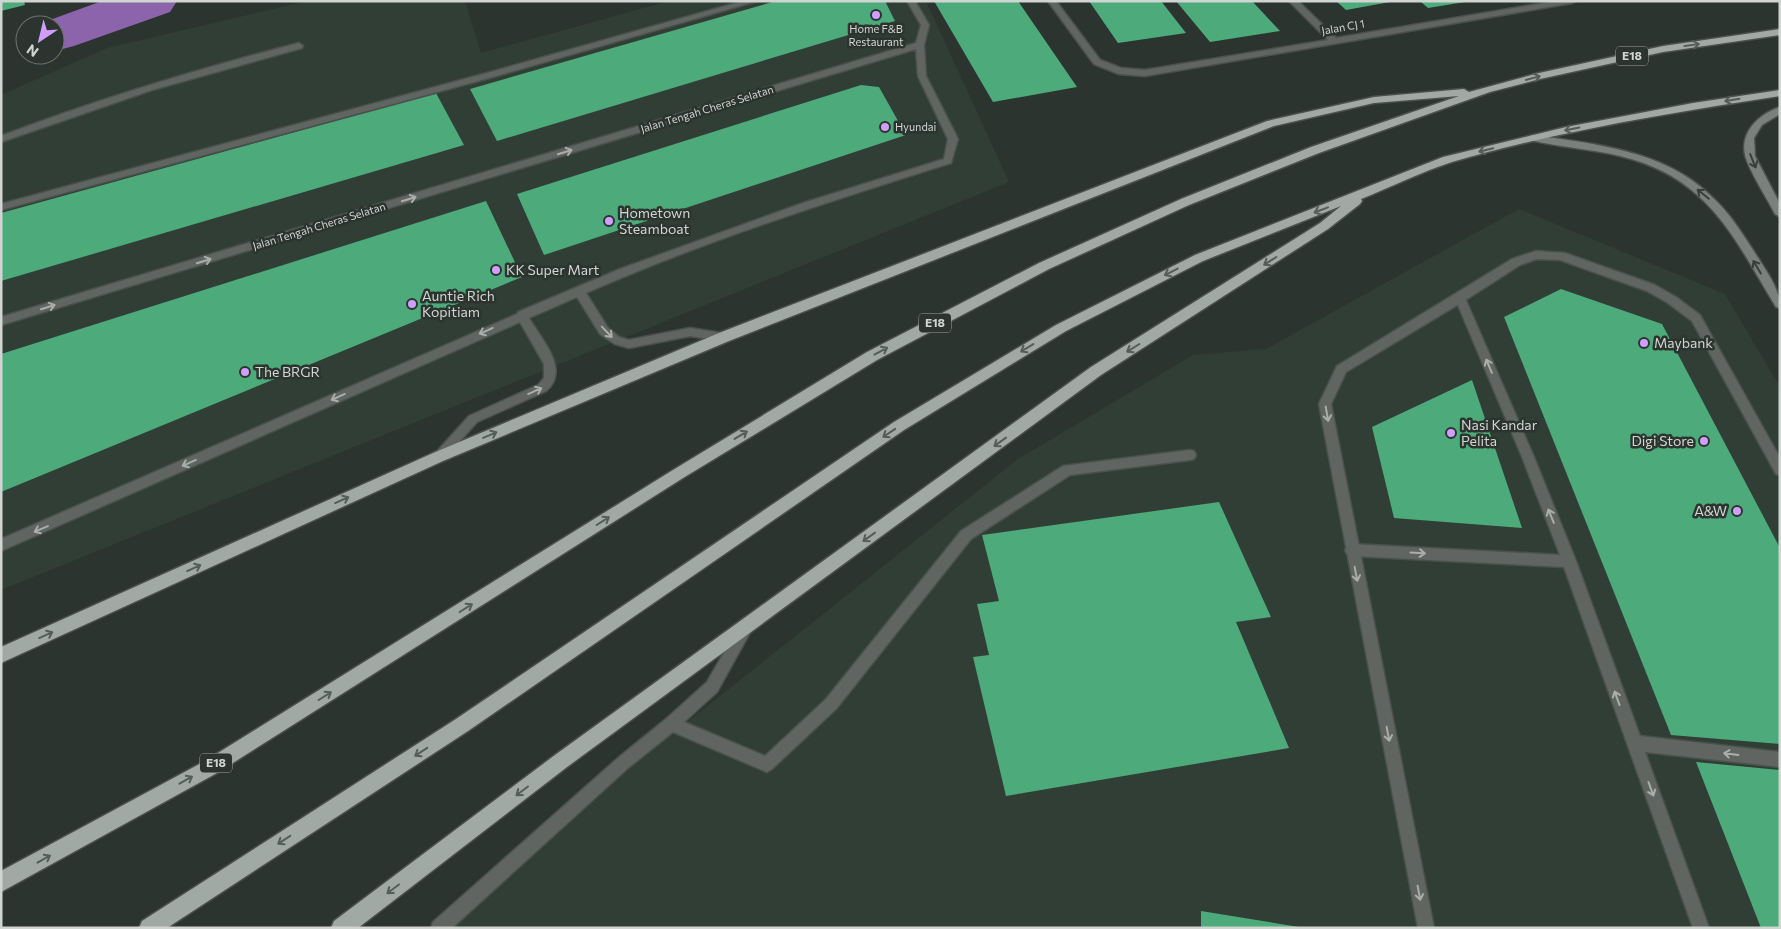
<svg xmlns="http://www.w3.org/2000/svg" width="1781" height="929" font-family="Commissioner,sans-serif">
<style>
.built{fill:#303e36}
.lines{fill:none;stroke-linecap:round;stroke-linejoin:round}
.river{fill:#8b64ac;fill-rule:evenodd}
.building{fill:#4caa7b}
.lane-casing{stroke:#4a514c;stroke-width:3}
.street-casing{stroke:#4a514c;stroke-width:3}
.secondary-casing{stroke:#4a514c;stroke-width:3}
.highway-casing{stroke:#4a514c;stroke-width:3}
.lane{fill:#616562;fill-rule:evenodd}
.street{fill:#616562;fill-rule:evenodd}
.secondary{fill:#7a817d;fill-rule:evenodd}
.highway{fill:#a0a9a3;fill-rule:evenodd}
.oneway{stroke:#555d58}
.oneway2{stroke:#a9aeab}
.oneway3{stroke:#38403b}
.poi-dot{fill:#d19dfe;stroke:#2c342f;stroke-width:2}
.labels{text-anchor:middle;stroke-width:5;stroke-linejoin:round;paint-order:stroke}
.far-street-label{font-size:11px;fill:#d0d5d2;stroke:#2c342f}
.far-poi-label{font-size:11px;fill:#d0d5d2;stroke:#2c342f}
.shield{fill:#2c342f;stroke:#9fa5a1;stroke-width:1}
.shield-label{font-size:12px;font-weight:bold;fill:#d0d5d2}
.poi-label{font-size:14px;fill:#d0d5d2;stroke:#2c342f;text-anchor:start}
</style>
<rect width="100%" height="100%" fill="#2c342f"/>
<path class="built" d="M 307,1 L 465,1 L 481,53 L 669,1 L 926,1 L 1009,182 L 1,590 L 1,95 L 107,48 Z
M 1519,209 L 1725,294 L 1780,387 L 1780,928 L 428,928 L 1018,459 L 1193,355 L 1266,349 Z"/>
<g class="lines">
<path class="river" d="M 102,1 L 177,1 L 170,12 L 74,46 L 55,51 L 55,25 L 36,25 Z"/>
</g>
<path class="building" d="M 1,1 L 24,1 L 25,5 L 1,11 Z
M 776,1 L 885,1 L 895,21 L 497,141 L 470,89 Z
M 934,1 L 1018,1 L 1077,87 L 993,102 Z
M 1089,1 L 1161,1 L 1186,33 L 1118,43 Z
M 1176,1 L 1252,1 L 1280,31 L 1210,42 Z
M 1336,1 L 1390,1 L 1390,2 L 1346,10 Z
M 1420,1 L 1465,1 L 1465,2 L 1428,8 Z
M 861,85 L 879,87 L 906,135 L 544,255 L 517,194 Z
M 436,93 L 464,145 L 1,281 L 1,213 Z
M 486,201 L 522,277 L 1,492 L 1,354 Z
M 1561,289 L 1662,324 L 1780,548 L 1780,744 L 1671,735 L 1504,317 Z
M 1472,380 L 1522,528 L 1394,518 L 1372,427 Z
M 1219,502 L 1271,617 L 1236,622 L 1289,748 L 1006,796 L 973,657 L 989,655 L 977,604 L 999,601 L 982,535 Z
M 1696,762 L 1780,770 L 1780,928 L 1761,928 Z
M 1201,911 L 1299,927 L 1299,928 L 1201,928 Z"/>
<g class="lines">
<g class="lane-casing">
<path id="lane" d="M 743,1 L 757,1 L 493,77 L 1,210 L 1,204 L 487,73 Z
M 907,1 L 915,1 L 929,25 L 924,45 L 926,76 L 958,139 L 951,163 C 828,202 704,241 586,293 L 608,328 L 619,337 L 629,340 L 690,328 L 728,334 L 730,337 L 728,340 L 724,341 L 690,336 L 629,348 L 615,344 L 600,334 L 577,297 L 529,318 C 541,339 571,370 546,391 L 477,422 L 442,461 L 434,461 L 432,457 L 469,416 L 538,385 L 544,378 L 544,364 L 520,322 L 1,551 L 1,539 L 517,314 L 518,312 L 620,269 L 803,203 L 944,159 L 948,139 L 918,76 L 916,49 L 1,325 L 1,317 L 916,43 L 921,25 Z
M 299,43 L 303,46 L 302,48 L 152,90 L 1,142 L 1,136 C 99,99 198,69 299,43 Z
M 1460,294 L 1465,298 L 1534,457 L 1576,561 L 1640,736 L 1780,752 L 1780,767 L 1645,752 L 1709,928 L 1693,928 L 1564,567 L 1352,556 L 1347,554 L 1345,550 L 1347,546 L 1352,544 L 1560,555 L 1522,457 L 1455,298 Z
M 1190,450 L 1194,451 L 1196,455 L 1194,459 L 1190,460 L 1070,475 L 971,539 L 836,709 L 772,769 L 767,772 L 673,732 L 628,768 L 452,928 L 431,928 L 433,922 L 618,758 L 666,719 L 707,682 L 741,623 L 746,621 L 751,623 L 753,627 L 717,692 L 684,722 L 765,756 L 826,699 L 961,531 L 1063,466 Z"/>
</g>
<g class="street-casing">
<path id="street" d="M 1048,1 L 1056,1 L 1100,60 L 1121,68 L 1145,70 L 1328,40 L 1289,1 L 1298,1 L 1336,38 L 1556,1 L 1576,1 L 1572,3 L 1145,76 L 1119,74 L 1094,64 Z
M 1536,251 L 1565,253 L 1655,285 L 1676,297 L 1700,315 L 1780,458 L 1780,475 L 1776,474 L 1692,321 L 1668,303 L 1647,291 L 1560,260 L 1537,259 L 1520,265 L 1464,301 L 1346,372 L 1331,404 L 1434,928 L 1418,928 L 1319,404 L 1337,366 L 1512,259 Z"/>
</g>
<g class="secondary-casing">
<path id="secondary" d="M 1780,107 L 1780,114 L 1762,125 L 1754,138 L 1755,156 L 1780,204 L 1780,217 L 1775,214 C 1768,200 1748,169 1745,155 C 1740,132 1759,114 1780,107 Z
M 1533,135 C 1594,144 1664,150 1711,196 C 1729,212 1742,233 1755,253 C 1766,271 1780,288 1780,308 L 1776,307 C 1733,236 1708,177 1620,156 C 1590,149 1559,147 1530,140 L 1530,136 Z"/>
</g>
<g class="highway-casing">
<path id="highway" d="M 1780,29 L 1780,35 L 1663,52 L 1540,79 L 1490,92 L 1319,153 L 1189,205 L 1049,269 L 877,360 L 683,478 L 217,773 L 1,892 L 1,871 L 205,761 L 673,470 L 867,352 L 1039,263 L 1181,199 L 1311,147 L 1459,96 L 1374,103 L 1274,126 L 729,341 L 443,461 L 1,663 L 1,647 L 433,453 L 719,333 L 1267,121 L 1374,97 L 1464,89 L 1469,92 L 1539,73 L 1663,46 Z
M 1780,90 L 1780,96 C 1670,113 1559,131 1452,162 C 1421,172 1391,187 1361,199 L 1362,201 L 1360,204 L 1328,229 L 1101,375 L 567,767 L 358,928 L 331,928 L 334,921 L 555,755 L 1091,367 L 1320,223 L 1341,206 L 1203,261 L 1066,331 L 904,430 L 468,731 L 167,928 L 139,928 L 142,921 L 456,719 L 894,422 L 1056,325 L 1195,255 L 1443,157 L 1566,127 L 1693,103 Z"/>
</g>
<use href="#lane" class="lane"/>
<use href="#street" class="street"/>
<use href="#secondary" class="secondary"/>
<use href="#highway" class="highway"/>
</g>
<defs><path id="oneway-shaft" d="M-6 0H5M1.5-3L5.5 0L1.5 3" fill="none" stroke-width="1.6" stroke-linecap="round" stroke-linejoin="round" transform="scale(1.25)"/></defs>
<g class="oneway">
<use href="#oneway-shaft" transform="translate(1692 45) rotate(-8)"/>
<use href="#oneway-shaft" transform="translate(1533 78) rotate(-15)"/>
<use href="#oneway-shaft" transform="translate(1732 100) rotate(171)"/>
<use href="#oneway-shaft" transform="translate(1572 129) rotate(169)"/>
<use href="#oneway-shaft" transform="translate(1486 150) rotate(166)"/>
<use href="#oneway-shaft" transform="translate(1321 210) rotate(159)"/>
<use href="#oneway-shaft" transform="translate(1270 261) rotate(148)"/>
<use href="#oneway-shaft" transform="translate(1171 272) rotate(153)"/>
<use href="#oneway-shaft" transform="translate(1027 348) rotate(149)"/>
<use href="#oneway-shaft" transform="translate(1133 348) rotate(148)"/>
<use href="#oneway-shaft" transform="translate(881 351) rotate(-28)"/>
<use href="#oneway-shaft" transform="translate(889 433) rotate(146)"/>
<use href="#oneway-shaft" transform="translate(490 435) rotate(-23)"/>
<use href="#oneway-shaft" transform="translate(741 435) rotate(-31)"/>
<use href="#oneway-shaft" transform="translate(1000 442) rotate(144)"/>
<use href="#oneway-shaft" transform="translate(342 500) rotate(-24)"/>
<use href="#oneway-shaft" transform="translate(603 521) rotate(-32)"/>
<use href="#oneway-shaft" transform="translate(869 537) rotate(144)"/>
<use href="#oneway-shaft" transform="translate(194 568) rotate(-24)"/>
<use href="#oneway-shaft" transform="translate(466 608) rotate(-32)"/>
<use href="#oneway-shaft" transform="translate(46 635) rotate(-24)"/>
<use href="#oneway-shaft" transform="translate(325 696) rotate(-32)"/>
<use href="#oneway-shaft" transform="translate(421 752) rotate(147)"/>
<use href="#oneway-shaft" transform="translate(186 780) rotate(-29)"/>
<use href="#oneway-shaft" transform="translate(522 791) rotate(143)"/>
<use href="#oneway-shaft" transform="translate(284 840) rotate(147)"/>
<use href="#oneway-shaft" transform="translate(44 859) rotate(-29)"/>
<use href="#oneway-shaft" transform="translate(393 889) rotate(143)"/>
</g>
<g class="oneway2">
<use href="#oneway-shaft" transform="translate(565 152) rotate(-17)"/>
<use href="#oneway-shaft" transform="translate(409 199) rotate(-17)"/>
<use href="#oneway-shaft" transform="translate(204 261) rotate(-17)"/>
<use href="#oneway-shaft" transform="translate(48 307) rotate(-17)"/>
<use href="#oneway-shaft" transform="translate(486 331) rotate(156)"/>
<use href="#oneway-shaft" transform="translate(607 332) rotate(46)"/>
<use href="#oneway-shaft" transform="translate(1489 366) rotate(-113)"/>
<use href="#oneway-shaft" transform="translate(535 391) rotate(-24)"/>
<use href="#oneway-shaft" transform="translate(338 397) rotate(156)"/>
<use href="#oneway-shaft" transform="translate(1327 414) rotate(80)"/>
<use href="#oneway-shaft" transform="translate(189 463) rotate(156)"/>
<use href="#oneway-shaft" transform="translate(1551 516) rotate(-112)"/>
<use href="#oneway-shaft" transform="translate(41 529) rotate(157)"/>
<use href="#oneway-shaft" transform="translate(1418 553) rotate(3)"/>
<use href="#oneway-shaft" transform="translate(1356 574) rotate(79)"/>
<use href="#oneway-shaft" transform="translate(1617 698) rotate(-110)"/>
<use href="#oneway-shaft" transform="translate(1388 734) rotate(79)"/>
<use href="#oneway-shaft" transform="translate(1731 754) rotate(-173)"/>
<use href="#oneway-shaft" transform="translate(1651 789) rotate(70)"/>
<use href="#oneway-shaft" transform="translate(1419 893) rotate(79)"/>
</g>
<g class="oneway3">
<use href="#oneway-shaft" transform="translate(1753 161) rotate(68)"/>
<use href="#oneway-shaft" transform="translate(1703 194) rotate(-141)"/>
<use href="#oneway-shaft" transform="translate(1757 267) rotate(-121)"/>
</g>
<g class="poi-dot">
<circle cx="876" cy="15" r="5"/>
<circle cx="885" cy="127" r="5"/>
<circle cx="609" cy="221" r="5"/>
<circle cx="496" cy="270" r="5"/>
<circle cx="412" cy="304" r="5"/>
<circle cx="1644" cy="343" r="5"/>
<circle cx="245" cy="372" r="5"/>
<circle cx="1451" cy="433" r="5"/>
<circle cx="1704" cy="441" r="5"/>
<circle cx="1737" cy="511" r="5"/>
</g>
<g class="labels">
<g class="far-street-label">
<text transform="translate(1343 27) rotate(-10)" y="4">Jalan CJ 1</text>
<text transform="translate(707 109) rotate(-17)" y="4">Jalan Tengah Cheras Selatan</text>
<text transform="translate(319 226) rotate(-17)" y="4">Jalan Tengah Cheras Selatan</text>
</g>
<g class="far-poi-label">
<text x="876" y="33">Home F&amp;B<tspan x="876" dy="13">Restaurant</tspan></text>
<text x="895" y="131" text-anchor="start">Hyundai</text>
</g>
<g class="shield">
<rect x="1616" y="46.5" width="32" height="19" rx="4"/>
<rect x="919" y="313.5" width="32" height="19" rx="4"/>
<rect x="200" y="753.5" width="32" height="19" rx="4"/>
</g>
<g class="shield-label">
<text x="1632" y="60">E18</text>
<text x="935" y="327">E18</text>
<text x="216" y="767">E18</text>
</g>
<g class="poi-label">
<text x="619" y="218">Hometown<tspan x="619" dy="16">Steamboat</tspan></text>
<text x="506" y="275">KK Super Mart</text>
<text x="422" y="301">Auntie Rich<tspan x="422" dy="16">Kopitiam</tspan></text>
<text x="1654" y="348">Maybank</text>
<text x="255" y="377">The BRGR</text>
<text x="1461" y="430">Nasi Kandar<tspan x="1461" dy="16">Pelita</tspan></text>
<text x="1694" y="446" text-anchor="end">Digi Store</text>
<text x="1727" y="516" text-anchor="end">A&amp;W</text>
</g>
</g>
<rect width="1781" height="929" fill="none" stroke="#d0d5d2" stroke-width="5"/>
<g transform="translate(40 40) rotate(215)"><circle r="24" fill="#2c342f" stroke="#6e7470"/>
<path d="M0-4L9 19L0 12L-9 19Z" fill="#d19dfe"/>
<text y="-8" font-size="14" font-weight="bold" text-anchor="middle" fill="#d0d5d2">N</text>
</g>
</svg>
